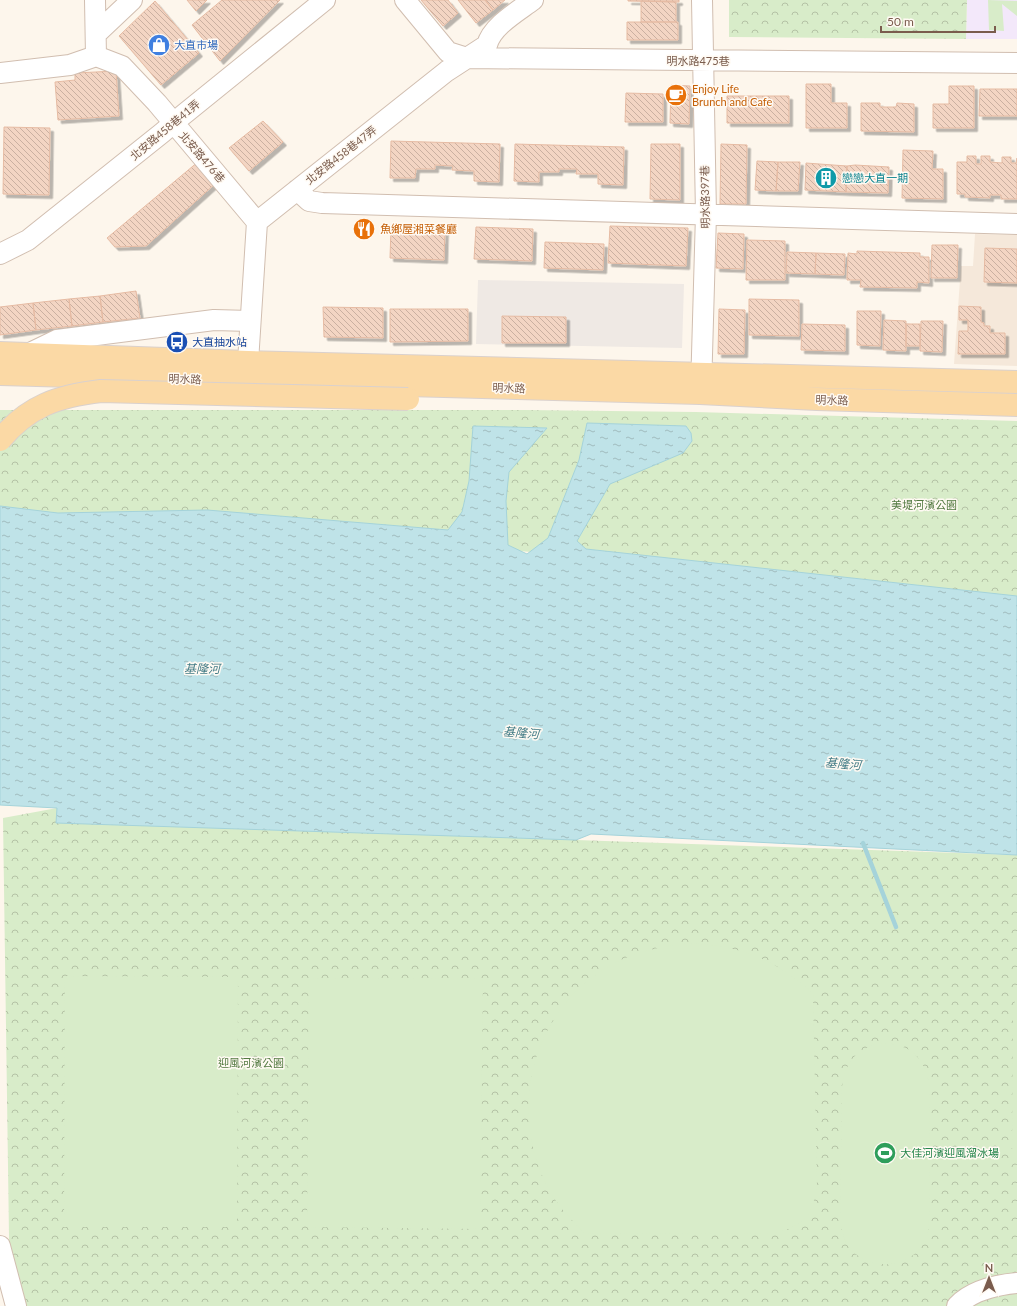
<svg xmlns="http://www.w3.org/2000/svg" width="1017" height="1306" font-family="Lato,'Noto Sans TC',sans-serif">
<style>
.residential{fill:#f5e8da}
.industrial{fill:#efe9e4}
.education{fill:#f3e8fa}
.park{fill:url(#park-crowns)}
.pitch{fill:#d8ecc9}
.water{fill:url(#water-ripples);stroke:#a5d3da}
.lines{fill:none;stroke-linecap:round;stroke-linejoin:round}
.stream{stroke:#a5d3da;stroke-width:4.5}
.building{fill:url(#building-back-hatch);stroke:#e6bba3;filter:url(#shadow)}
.minor-casing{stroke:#d1beb0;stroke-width:22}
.major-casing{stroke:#dad1cd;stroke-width:24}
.minor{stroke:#fff;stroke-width:20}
.major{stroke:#fbd9a5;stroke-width:22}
.major-bridge-casing{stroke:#dad1cd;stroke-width:24;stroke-linecap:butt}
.major-bridge{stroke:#fbd9a5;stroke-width:22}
.labels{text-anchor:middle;stroke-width:3;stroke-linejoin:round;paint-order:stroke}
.shop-label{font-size:11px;fill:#366cbe;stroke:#fffaf3;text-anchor:start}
.street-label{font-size:11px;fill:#7a5c4d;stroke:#fffaf3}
.food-label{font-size:11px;fill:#c56008;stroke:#fffaf3;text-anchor:start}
.culture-label{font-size:11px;fill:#0d838f;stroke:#fffaf3;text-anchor:start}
.transit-label{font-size:11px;fill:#164399;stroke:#fffaf3;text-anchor:start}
.park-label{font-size:11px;fill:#537a41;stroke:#fffaf3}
.leisure-label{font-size:11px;fill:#27864d;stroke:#fffaf3;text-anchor:start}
.water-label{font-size:12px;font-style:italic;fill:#437c86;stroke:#fffaf3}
</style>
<defs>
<pattern id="park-crowns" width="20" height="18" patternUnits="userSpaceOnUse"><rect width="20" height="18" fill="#d8ecc9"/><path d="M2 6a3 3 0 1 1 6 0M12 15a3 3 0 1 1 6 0" fill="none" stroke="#b4c2a5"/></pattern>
<pattern id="water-ripples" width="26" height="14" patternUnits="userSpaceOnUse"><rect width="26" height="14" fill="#bfe3e8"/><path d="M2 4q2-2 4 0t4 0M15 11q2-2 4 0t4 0" fill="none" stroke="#a0bbbe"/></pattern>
<pattern id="building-back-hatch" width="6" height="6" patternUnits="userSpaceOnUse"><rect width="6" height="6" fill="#f3d5c3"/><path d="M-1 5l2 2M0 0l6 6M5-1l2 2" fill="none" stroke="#cab0a1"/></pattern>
<filter id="shadow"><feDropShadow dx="3.5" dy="3.5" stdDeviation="0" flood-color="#0004"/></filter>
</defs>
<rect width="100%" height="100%" fill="#fdf6ec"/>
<path class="residential" d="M 975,234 L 1017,235 L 1017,366 L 954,364 L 961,266 L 973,266 Z"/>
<path class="industrial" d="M 478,280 L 684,284 L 682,348 L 476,344 Z"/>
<path class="education" d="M 967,0 L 1017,0 L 1017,39 L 966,39 Z"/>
<path class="park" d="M 729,0 L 967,0 L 966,39 L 729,37 Z
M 0,410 L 525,410 L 696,412 L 1017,421 L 1017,601 L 411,540 L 0,517 Z
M 57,808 L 576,840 L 1017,855 L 1017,1306 L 10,1306 L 3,818 Z"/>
<path class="pitch" d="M 988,0 L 1017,1 L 1017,16 L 1002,4 L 1004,31 L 989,30 Z
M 686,943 C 741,946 771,957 813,993 L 817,1186 C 815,1194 814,1206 809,1213 C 800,1227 782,1232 766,1234 L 584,1233 C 571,1219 557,1205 548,1188 C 508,1111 530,1015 606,968 C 630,953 658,947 686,943 Z
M 65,976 L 238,977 L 237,1227 L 64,1227 Z
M 309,978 L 483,979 L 480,1229 L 307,1227 Z
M 1017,994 L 1017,1165 L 1012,1148 L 1013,1008 Z
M 878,1043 C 910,1043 925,1056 930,1088 L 929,1218 C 929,1223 929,1230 927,1236 C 915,1268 874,1273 851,1250 C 843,1241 842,1230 840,1219 L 842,1087 C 846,1062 854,1051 878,1043 Z"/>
<path class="water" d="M 587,423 L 686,426 L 691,433 L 692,441 L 683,453 L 610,484 L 577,541 L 586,549 L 1017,596 L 1017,855 L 591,834 L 576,840 L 56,823 L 57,808 L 0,805 L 0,506 L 58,513 L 207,510 L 448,530 L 462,512 L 469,481 L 473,426 L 547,428 L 509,472 L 506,501 L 508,545 L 527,554 L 548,538 L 579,460 Z"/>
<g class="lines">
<path class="stream" d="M 863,843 L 896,927"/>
</g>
<path class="building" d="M 187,0 L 207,0 L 196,11 Z
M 222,0 L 280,0 L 220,61 L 192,25 Z
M 421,0 L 448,0 L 458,13 L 443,26 Z
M 458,0 L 485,0 L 493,10 L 476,23 Z
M 485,0 L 505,0 L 493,10 Z
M 628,0 L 679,0 L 679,2 L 628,1 Z
M 155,1 L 199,53 L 161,85 L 119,36 Z
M 641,1 L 676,2 L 676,22 L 641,22 Z
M 627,22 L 678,22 L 678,40 L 627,40 Z
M 116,71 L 119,116 L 58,120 L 55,82 L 75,80 L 75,73 Z
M 806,84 L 831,84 L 831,103 L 847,103 L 847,128 L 806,128 Z
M 671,85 L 690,86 L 689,124 L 670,123 Z
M 949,86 L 974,86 L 974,128 L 933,128 L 933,104 L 949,104 Z
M 980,89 L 1017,89 L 1017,116 L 979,116 Z
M 626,93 L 663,94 L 663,122 L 625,122 Z
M 727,96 L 789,96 L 789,123 L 727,123 Z
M 861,103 L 880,103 L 880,107 L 896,107 L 897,103 L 914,104 L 914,132 L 861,131 Z
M 263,121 L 283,142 L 249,171 L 229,148 Z
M 4,127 L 50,128 L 49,195 L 3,194 Z
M 391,141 L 500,144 L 499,182 L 474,181 L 474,171 L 452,170 L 453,166 L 435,165 L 435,169 L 416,169 L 415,178 L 390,178 Z
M 515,144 L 624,147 L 623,185 L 598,184 L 598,174 L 576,174 L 577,169 L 559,169 L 559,172 L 539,172 L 539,182 L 514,181 Z
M 651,144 L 680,144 L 680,200 L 650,199 Z
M 721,144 L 747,145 L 746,204 L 720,204 Z
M 903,150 L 933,151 L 932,169 L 943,169 L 943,199 L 902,198 Z
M 967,156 L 976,156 L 976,164 L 981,164 L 981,156 L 990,156 L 990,162 L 1002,163 L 1002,157 L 1011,157 L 1011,163 L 1016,163 L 1017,158 L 1017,199 L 1001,199 L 1001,195 L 990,195 L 990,198 L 965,197 L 965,194 L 957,194 L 957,162 L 967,162 Z
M 199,161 L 217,182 L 146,246 L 115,247 L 107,238 Z
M 757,161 L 778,162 L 776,191 L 755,190 Z
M 778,162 L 800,162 L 798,191 L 776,191 Z
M 806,163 L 847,166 L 846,192 L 805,190 Z
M 855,165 L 889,167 L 888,193 L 846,192 L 847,166 Z
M 610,226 L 688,228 L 686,266 L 608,263 Z
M 476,227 L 533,229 L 532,261 L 474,259 Z
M 391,228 L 445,229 L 444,260 L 390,258 Z
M 718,233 L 744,234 L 743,269 L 716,268 Z
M 747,240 L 785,241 L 785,280 L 746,280 Z
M 545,242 L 604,244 L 603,270 L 544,268 Z
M 932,245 L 958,245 L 957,278 L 931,278 Z
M 985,248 L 1017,249 L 1017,283 L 984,282 Z
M 857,251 L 920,253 L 920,257 L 929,257 L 929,283 L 917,282 L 917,288 L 860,287 L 861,280 L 847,280 L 848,253 L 857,254 Z
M 787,252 L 816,253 L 815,274 L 786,273 Z
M 816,253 L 845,254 L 844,275 L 815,274 Z
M 136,291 L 140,318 L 103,322 L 100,296 Z
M 100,296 L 103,322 L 72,326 L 69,299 Z
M 69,299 L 72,326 L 36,330 L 33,303 Z
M 749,299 L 799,300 L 799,336 L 749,335 Z
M 33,303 L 36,330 L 0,335 L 0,307 Z
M 959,306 L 981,307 L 981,322 L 984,323 L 984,326 L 990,326 L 990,333 L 1005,333 L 1005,354 L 958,354 L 959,331 L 968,331 L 968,320 L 959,320 Z
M 323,307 L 383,308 L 383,338 L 324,337 Z
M 390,309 L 468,309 L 468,341 L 390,342 Z
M 719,309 L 745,310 L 744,354 L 718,354 Z
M 857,311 L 881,311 L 880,346 L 857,345 Z
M 502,316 L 566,317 L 566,343 L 502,343 Z
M 884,320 L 906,321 L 906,351 L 883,350 Z
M 921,321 L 943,321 L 942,352 L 920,351 Z
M 802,324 L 845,325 L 845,351 L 801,350 Z
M 906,324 L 920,324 L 920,346 L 906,346 Z"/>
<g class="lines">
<g class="minor-casing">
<path id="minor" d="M 95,0 L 96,56 L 122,66 L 157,103 L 257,222
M 405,0 L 448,52 L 467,58 L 1017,63
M 96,34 L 132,0
M 0,73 L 70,65 L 96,56
M 297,190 L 309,201 L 322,203 L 1017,224
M 0,254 L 28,240 L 162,133 L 183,115 L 325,0
M 28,354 L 57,340 L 214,320 L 250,321
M 248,362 L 257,222 L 447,71 L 487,45 C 492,26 517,12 533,0
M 701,390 L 706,214 L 702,0
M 0,1246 L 16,1306
M 957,1306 C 972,1290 996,1285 1017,1283"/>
</g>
<g class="major-casing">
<path id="major" d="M 0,353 L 248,362 L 1017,382
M 0,374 L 700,393 L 817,399 L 1017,405"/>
</g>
<use href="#minor" class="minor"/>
<use href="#major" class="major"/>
<g class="major-bridge-casing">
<path id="major-bridge" d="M 0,440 C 28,406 58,396 101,391 L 408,399"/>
</g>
<use href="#major-bridge" class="major-bridge"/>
</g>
<defs>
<g id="shop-disc" transform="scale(1.15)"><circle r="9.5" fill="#3f7fe0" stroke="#fffaf3"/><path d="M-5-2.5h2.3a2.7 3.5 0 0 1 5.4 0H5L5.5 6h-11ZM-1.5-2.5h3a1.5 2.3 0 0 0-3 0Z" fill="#fff"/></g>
<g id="cafe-disc" transform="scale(1.15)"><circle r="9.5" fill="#e8710a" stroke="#fffaf3"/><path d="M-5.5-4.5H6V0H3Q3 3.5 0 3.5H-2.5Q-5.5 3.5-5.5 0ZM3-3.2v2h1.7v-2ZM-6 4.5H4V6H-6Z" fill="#fff"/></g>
<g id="building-disc" transform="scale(1.15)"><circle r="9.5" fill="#0f9aa8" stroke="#fffaf3"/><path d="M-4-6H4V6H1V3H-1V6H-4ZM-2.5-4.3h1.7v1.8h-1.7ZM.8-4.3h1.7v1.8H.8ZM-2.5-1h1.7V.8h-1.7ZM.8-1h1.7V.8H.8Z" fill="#fff"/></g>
<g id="restaurant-disc" transform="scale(1.15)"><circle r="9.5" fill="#e8710a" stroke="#fffaf3"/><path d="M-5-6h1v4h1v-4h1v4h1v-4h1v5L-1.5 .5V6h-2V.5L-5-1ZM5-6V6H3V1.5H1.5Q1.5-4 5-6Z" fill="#fff"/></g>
<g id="bus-disc" transform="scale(1.15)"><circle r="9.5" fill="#1a4fb4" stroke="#fffaf3"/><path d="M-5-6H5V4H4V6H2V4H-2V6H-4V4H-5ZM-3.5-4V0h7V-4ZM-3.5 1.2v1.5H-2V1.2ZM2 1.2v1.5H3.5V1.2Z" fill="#fff"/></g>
<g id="stadium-disc" transform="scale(1.15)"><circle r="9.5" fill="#2e9e5b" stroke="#fffaf3"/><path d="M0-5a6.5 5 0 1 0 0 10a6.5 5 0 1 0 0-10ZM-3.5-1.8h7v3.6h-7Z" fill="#fff"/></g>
</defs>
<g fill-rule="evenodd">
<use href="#shop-disc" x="159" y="45"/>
<use href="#cafe-disc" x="676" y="95"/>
<use href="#building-disc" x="826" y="178"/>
<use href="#restaurant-disc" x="364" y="229"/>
<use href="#bus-disc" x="177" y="342"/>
<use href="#stadium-disc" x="885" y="1153"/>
</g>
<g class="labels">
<g class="shop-label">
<text x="174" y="49">大直市場</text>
</g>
<g class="street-label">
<text x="698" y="65">明水路475巷</text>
<text transform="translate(165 130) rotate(-40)" y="4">北安路458巷41弄</text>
<text transform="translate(341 155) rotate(-38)" y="4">北安路458巷47弄</text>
<text transform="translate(202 157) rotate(49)" y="4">北安路476巷</text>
<text transform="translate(705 197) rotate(-91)" y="4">明水路397巷</text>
<text transform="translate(185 379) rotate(2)" y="4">明水路</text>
<text transform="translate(509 388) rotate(2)" y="4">明水路</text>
<text transform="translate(832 400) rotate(2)" y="4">明水路</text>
</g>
<g class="food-label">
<text x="692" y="93">Enjoy Life<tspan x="692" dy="13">Brunch and Cafe</tspan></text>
<text x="380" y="233">魚鄉屋湘菜餐廳</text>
</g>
<g class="culture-label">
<text x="842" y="182">戀戀大直一期</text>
</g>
<g class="transit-label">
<text x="192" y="346">大直抽水站</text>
</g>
<g class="park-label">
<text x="924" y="509">美堤河濱公園</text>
<text x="251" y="1067">迎風河濱公園</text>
</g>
<g class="leisure-label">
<text x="900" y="1157">大佳河濱迎風溜冰場</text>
</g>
<g class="water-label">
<text x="202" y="673">基隆河</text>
<text transform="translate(521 733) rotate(5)" y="4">基隆河</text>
<text transform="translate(843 764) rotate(5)" y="4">基隆河</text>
</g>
</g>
<g transform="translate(989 1278)" stroke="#fffaf3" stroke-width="3" paint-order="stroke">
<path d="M0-3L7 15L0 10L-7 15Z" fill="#7a5c4d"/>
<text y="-6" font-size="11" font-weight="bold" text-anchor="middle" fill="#7a5c4d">N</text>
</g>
<path d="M881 26v6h114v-6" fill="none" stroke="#7a5c4d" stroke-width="2"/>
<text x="887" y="26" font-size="12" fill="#7a5c4d" stroke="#fffaf3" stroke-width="3" paint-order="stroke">50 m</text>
</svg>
